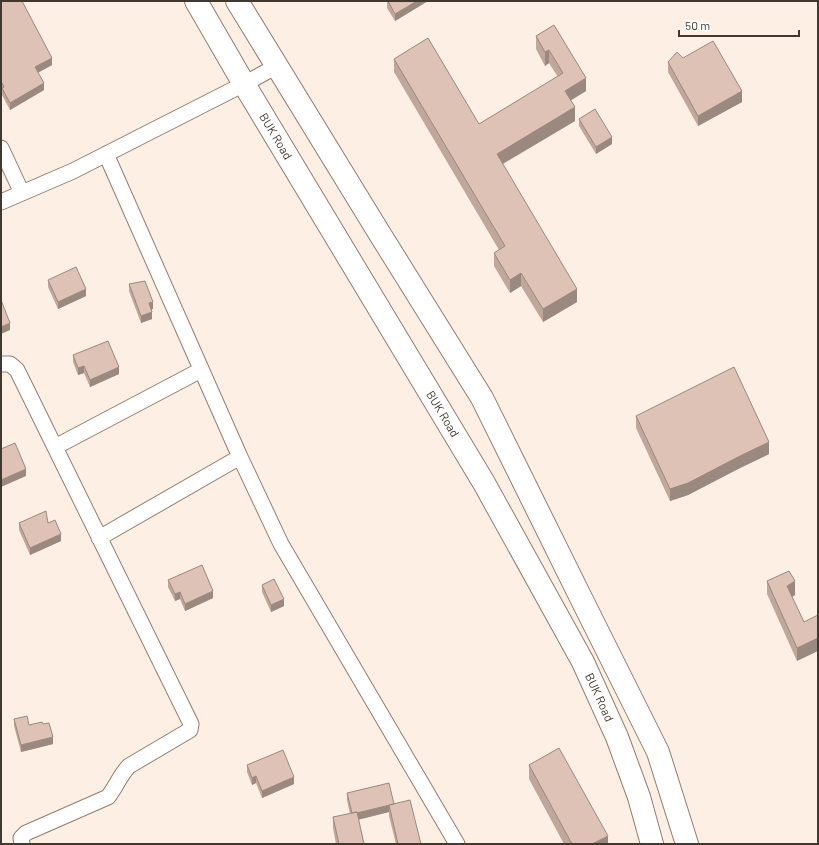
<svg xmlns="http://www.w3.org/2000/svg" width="819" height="845" font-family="Barlow,sans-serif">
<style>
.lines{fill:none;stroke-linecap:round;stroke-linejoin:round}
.minor-casing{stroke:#927e6c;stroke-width:17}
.primary-casing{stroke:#927e6c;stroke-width:24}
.minor{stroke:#fff;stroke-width:15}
.primary{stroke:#fff;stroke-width:22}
.wall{fill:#bfa79c}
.shaded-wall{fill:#9b887f}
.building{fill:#dec2b5;stroke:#9b887f}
.labels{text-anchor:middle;stroke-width:3.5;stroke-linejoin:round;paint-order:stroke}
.street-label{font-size:12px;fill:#413830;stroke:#fff}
</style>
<rect width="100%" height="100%" fill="#fdefe3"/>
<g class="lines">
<g class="minor-casing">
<path id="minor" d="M 1,148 L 22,193
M 106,154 L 240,457 L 281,544 L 457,844
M 1,202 L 73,171 L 244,84 L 277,66
M 1,364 L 10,364 L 17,370 L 191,724 L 190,730 L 129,766 C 120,775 116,787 108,797 L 26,833 L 21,838 L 22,844
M 55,447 L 201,370
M 99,538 L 240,457"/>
</g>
<g class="primary-casing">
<g id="primary">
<path id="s1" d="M 196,1 L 244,84 L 484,483 L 583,662 L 617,737 L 639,797 L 652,844"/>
<path d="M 237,1 L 378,231 L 482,398 L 581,598 L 658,752 L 687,844"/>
</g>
</g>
<use href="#minor" class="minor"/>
<use href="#primary" class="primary"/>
</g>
<path class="wall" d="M 1,1 L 52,65 L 38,73 L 44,90 L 10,110 L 2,95 L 1,87 Z
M 387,1 L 428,1 L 395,21 L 387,8 Z
M 554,25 L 586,91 L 571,100 L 575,121 L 503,164 L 577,302 L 543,322 L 521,286 L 510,293 L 494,266 L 494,253 L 499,250 L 394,72 L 394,59 L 479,124 L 558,77 L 549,63 L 545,66 L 536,49 L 536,36 Z
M 668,62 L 742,102 L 698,126 L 668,72 Z
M 579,119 L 612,144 L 596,154 L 579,126 Z
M 48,280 L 86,296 L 58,309 L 48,287 Z
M 129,284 L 153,309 L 152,309 L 152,319 L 141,323 L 129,291 Z
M 73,355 L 119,374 L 90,387 L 84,373 L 78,375 L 73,362 Z
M 636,416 L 769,454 L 740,468 L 688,495 L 670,501 L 636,428 Z
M 19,523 L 48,523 L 61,541 L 30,555 L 19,530 Z
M 168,580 L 213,598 L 185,611 L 180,599 L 175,601 L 168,587 Z
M 767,581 L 795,595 L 792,597 L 804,622 L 797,661 L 767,594 Z
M 262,585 L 284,606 L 271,612 L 262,592 Z
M 14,719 L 29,725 L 43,724 L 53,744 L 21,752 L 14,726 Z
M 247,765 L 294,784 L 262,798 L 256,783 L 252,785 L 247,772 Z
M 529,765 L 608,844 L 564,844 L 529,779 Z
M 347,793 L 394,804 L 421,844 L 396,844 L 389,816 L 389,812 L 358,820 L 364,844 L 336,844 L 333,828 L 333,817 L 350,814 L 347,800 Z"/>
<path class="shaded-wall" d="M 417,1 L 428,1 L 395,21 L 395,14 Z
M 549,50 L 549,63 L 545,66 L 545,52 Z
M 52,58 L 52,65 L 35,74 L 35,67 Z
M 586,78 L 586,91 L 565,104 L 565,91 Z
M 44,83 L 44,90 L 10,110 L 10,103 Z
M 742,91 L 742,102 L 698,126 L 698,116 Z
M 575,107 L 575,121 L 497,167 L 497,154 Z
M 612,137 L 612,144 L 596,154 L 596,147 Z
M 1,165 L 2,165 L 2,172 L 1,172 Z
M 521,273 L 521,286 L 510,293 L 510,280 Z
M 86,289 L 86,296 L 58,309 L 58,302 Z
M 577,289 L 577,302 L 543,322 L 543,309 Z
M 153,302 L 153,309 L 149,310 L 149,303 Z
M 152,312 L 152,319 L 141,323 L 141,316 Z
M 10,323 L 10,330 L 1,334 L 1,327 Z
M 84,366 L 84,373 L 78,375 L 78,368 Z
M 119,367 L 119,374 L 90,387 L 90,380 Z
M 769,442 L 769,454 L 740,468 L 688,495 L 670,501 L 670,489 Z
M 26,469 L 26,476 L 1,487 L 1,480 Z
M 61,534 L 61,541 L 30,555 L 30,548 Z
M 795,581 L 795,595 L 787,600 L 787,586 Z
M 213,591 L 213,598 L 185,611 L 185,604 Z
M 180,592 L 180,599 L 175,601 L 175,594 Z
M 284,599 L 284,606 L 271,612 L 271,605 Z
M 818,638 L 818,651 L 797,661 L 797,648 Z
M 53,737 L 53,744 L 21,752 L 21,745 Z
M 256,776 L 256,783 L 252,785 L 252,778 Z
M 294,777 L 294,784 L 262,798 L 262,791 Z
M 389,805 L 389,812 L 352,821 L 352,814 Z
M 608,836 L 608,844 L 592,844 Z"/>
<path class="building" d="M 1,1 L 22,1 L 52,58 L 35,67 L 44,83 L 10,103 L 2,88 L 4,87 L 1,81 Z
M 388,1 L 417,1 L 395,14 Z
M 554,25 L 586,78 L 565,91 L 575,107 L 497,154 L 577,289 L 543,309 L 521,273 L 510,280 L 494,253 L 505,246 L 394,59 L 428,38 L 479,124 L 563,73 L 549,50 L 545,52 L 536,36 Z
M 713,41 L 742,91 L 698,116 L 668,62 L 677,52 L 683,58 Z
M 595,109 L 612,137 L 596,147 L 579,119 Z
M 76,267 L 86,289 L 58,302 L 48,280 Z
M 145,281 L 153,302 L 149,303 L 152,312 L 141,316 L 129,284 Z
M 1,300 L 10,323 L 1,327 Z
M 108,341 L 119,367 L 90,380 L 84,366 L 78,368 L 73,355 Z
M 734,367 L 769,442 L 740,456 L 688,483 L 670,489 L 636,416 Z
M 15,443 L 26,469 L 1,480 L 1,449 Z
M 46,511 L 48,523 L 55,520 L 61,534 L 30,548 L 19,523 Z
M 202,565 L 213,591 L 185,604 L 180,592 L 175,594 L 168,580 Z
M 789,571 L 795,581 L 787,586 L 804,622 L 818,615 L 818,638 L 797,648 L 767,581 Z
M 274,579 L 284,599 L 271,605 L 262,585 Z
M 27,716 L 29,725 L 42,722 L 43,724 L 49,723 L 53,737 L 21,745 L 14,719 Z
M 559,748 L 608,836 L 592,844 L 572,844 L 529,765 Z
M 283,750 L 294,777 L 262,791 L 256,776 L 252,778 L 247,765 Z
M 389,783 L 394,804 L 357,813 L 357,812 L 352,813 L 347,793 Z
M 410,800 L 421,844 L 398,844 L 389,805 Z
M 357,812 L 364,844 L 339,844 L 333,817 Z"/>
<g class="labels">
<g class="street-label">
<text dy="4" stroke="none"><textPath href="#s1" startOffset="157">BUK Road</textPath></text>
<text dy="4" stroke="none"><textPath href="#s1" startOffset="481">BUK Road</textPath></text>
<text dy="4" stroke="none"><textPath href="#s1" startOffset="805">BUK Road</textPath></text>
</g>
</g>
<rect width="819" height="845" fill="none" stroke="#413830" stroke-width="4"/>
<path d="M679 30v6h120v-6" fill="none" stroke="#413830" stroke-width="2"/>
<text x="685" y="30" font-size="12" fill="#413830" stroke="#ffffff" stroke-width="3" paint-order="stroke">50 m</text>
</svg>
